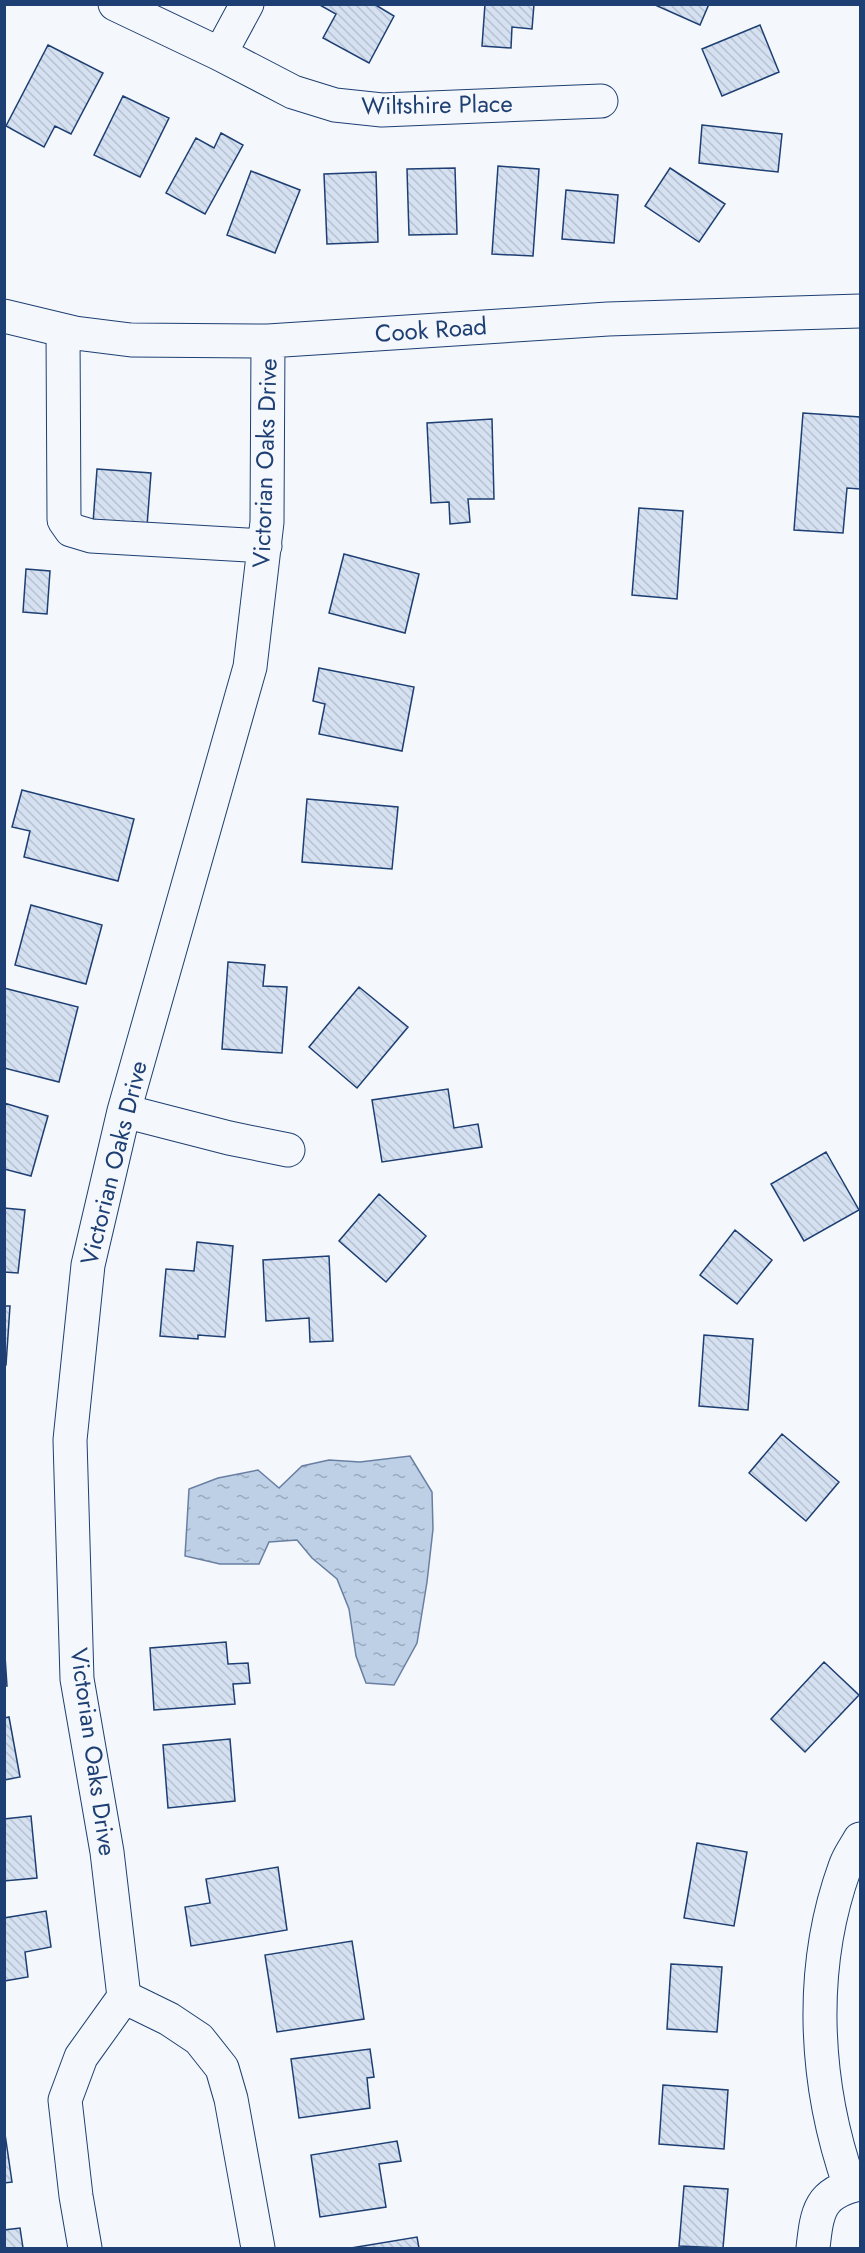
<svg xmlns="http://www.w3.org/2000/svg" width="865" height="2253" font-family="Jost,sans-serif">
<style>
.water{fill:url(#water-ripples);stroke:#687fa3;stroke-width:1.5}
.building{fill:url(#building-back-hatch);stroke:#1d3f73;stroke-width:1.5}
.lines{fill:none;stroke-linecap:round;stroke-linejoin:round}
.minor-casing{stroke:#1d3f73;stroke-width:35}
.minor{stroke:#f4f7fb;stroke-width:33}
.labels{text-anchor:middle;stroke-width:4.5;stroke-linejoin:round;paint-order:stroke}
.street-label{font-size:24px;fill:#1d3f73;stroke:#f4f7fb}
</style>
<defs>
<pattern id="water-ripples" width="26" height="14" patternUnits="userSpaceOnUse" patternTransform="scale(1.5)"><rect width="26" height="14" fill="#bed0e5"/><path d="M2 4q2-2 4 0t4 0M15 11q2-2 4 0t4 0" fill="none" stroke="#9aaabe"/></pattern>
<pattern id="building-back-hatch" width="6" height="6" patternUnits="userSpaceOnUse" patternTransform="scale(1.5)"><rect width="6" height="6" fill="#d5e0f0"/><path d="M-1 5l2 2M0 0l6 6M5-1l2 2" fill="none" stroke="#b6c1d1"/></pattern>
</defs>
<rect width="100%" height="100%" fill="#f4f7fb"/>
<path class="water" d="M 410,1456 L 432,1492 L 433,1529 L 427,1582 L 417,1643 L 394,1685 L 366,1683 L 356,1656 L 349,1609 L 337,1579 L 312,1558 L 297,1540 L 269,1542 L 259,1564 L 220,1564 L 185,1556 L 189,1489 L 218,1478 L 258,1470 L 279,1488 L 302,1466 L 329,1460 L 360,1462 Z"/>
<path class="building" d="M 374,4 L 394,16 L 369,63 L 323,38 L 336,14 L 318,4 Z
M 485,4 L 534,4 L 532,29 L 512,27 L 511,48 L 482,46 Z
M 653,4 L 709,4 L 700,25 Z
M 760,25 L 779,72 L 722,96 L 702,49 Z
M 48,45 L 103,73 L 71,134 L 55,126 L 44,147 L 6,126 Z
M 123,96 L 169,118 L 140,177 L 94,155 Z
M 702,125 L 782,134 L 778,172 L 699,163 Z
M 221,133 L 243,145 L 205,214 L 166,193 L 196,138 L 214,148 Z
M 498,166 L 539,169 L 533,256 L 492,254 Z
M 455,168 L 457,234 L 409,235 L 407,169 Z
M 670,168 L 725,204 L 699,242 L 645,206 Z
M 251,171 L 300,190 L 275,253 L 227,235 Z
M 376,172 L 378,242 L 327,244 L 324,174 Z
M 566,190 L 618,195 L 614,243 L 562,239 Z
M 803,413 L 860,417 L 860,489 L 847,488 L 843,533 L 794,530 Z
M 492,419 L 494,499 L 468,499 L 470,522 L 450,524 L 449,502 L 431,503 L 427,423 Z
M 97,469 L 151,473 L 147,526 L 93,523 Z
M 639,508 L 683,511 L 677,599 L 632,595 Z
M 344,554 L 419,574 L 405,633 L 329,613 Z
M 26,569 L 50,571 L 47,614 L 23,612 Z
M 319,668 L 414,687 L 402,751 L 319,734 L 325,704 L 313,701 Z
M 22,790 L 134,819 L 118,881 L 24,857 L 30,831 L 12,827 Z
M 307,799 L 398,807 L 392,869 L 302,862 Z
M 31,905 L 102,925 L 86,984 L 15,965 Z
M 228,962 L 265,965 L 263,986 L 287,987 L 282,1053 L 222,1049 Z
M 359,987 L 408,1027 L 357,1088 L 309,1047 Z
M 4,988 L 78,1007 L 59,1082 L 4,1068 Z
M 448,1089 L 454,1128 L 478,1124 L 482,1147 L 382,1162 L 372,1100 Z
M 4,1103 L 48,1116 L 31,1176 L 4,1169 Z
M 826,1152 L 859,1210 L 804,1241 L 771,1184 Z
M 379,1194 L 426,1236 L 386,1282 L 339,1241 Z
M 4,1208 L 25,1210 L 18,1273 L 4,1272 Z
M 735,1230 L 772,1260 L 737,1304 L 700,1275 Z
M 197,1242 L 233,1246 L 225,1337 L 198,1335 L 198,1339 L 160,1336 L 166,1269 L 194,1271 Z
M 329,1256 L 333,1341 L 310,1342 L 309,1318 L 266,1321 L 263,1260 Z
M 4,1306 L 10,1306 L 6,1365 L 4,1365 Z
M 704,1335 L 753,1339 L 748,1410 L 699,1406 Z
M 782,1434 L 839,1482 L 806,1521 L 749,1473 Z
M 4,1641 L 7,1686 L 4,1686 Z
M 226,1642 L 228,1664 L 248,1663 L 250,1683 L 233,1684 L 235,1704 L 154,1710 L 150,1648 Z
M 824,1662 L 859,1695 L 805,1752 L 771,1719 Z
M 9,1717 L 20,1777 L 4,1780 L 4,1718 Z
M 230,1739 L 235,1801 L 168,1808 L 163,1745 Z
M 31,1816 L 37,1878 L 4,1881 L 4,1819 Z
M 697,1843 L 747,1852 L 734,1926 L 684,1918 Z
M 278,1867 L 287,1930 L 191,1946 L 185,1907 L 210,1903 L 206,1879 Z
M 46,1911 L 51,1947 L 25,1952 L 28,1977 L 4,1981 L 4,1918 Z
M 352,1941 L 364,2019 L 277,2032 L 265,1955 Z
M 671,1964 L 722,1967 L 717,2032 L 667,2029 Z
M 370,2049 L 374,2077 L 367,2078 L 370,2108 L 299,2118 L 291,2059 Z
M 663,2085 L 728,2090 L 724,2149 L 659,2144 Z
M 4,2127 L 12,2182 L 4,2183 Z
M 397,2141 L 401,2161 L 379,2164 L 386,2207 L 320,2217 L 311,2155 Z
M 684,2186 L 728,2189 L 723,2248 L 679,2246 Z
M 20,2228 L 23,2248 L 4,2248 L 4,2230 Z
M 417,2237 L 419,2248 L 351,2248 Z"/>
<g class="lines">
<g class="minor-casing">
<path id="minor" d="M 115,4 L 220,54 L 293,92 L 335,105 L 382,110 L 601,101
M 220,54 L 247,4
M 4,316 L 75,333 L 131,340 L 268,341 L 608,319 L 860,311
M 63,331 L 64,520 L 71,530 L 91,536 L 265,546
M 124,1111 L 229,1138 L 288,1150
M 124,1997 L 169,2019 L 199,2039 L 222,2068 L 231,2099 L 258,2248
M 850,2186 C 814,2084 808,1969 845,1867 C 848,1857 855,1848 860,1839
M 85,2248 L 76,2196 L 65,2100 L 81,2057 L 124,1997 L 107,1852 L 77,1679 L 70,1440 L 88,1265 L 124,1111 L 250,667 L 267,522 L 268,341
M 813,2248 C 817,2212 819,2192 860,2184"/>
</g>
<use href="#minor" class="minor"/>
</g>
<g class="labels">
<g class="street-label">
<text transform="translate(437 105) rotate(-1)" y="8">Wiltshire Place</text>
<text transform="translate(431 330) rotate(-4)" y="8">Cook Road</text>
<text transform="translate(265 463) rotate(-88)" y="8">Victorian Oaks Drive</text>
<text transform="translate(114 1163) rotate(-76)" y="8">Victorian Oaks Drive</text>
<text transform="translate(93 1752) rotate(82)" y="8">Victorian Oaks Drive</text>
</g>
</g>
<rect width="865" height="2253" fill="none" stroke="#1d3f73" stroke-width="12"/>
</svg>
